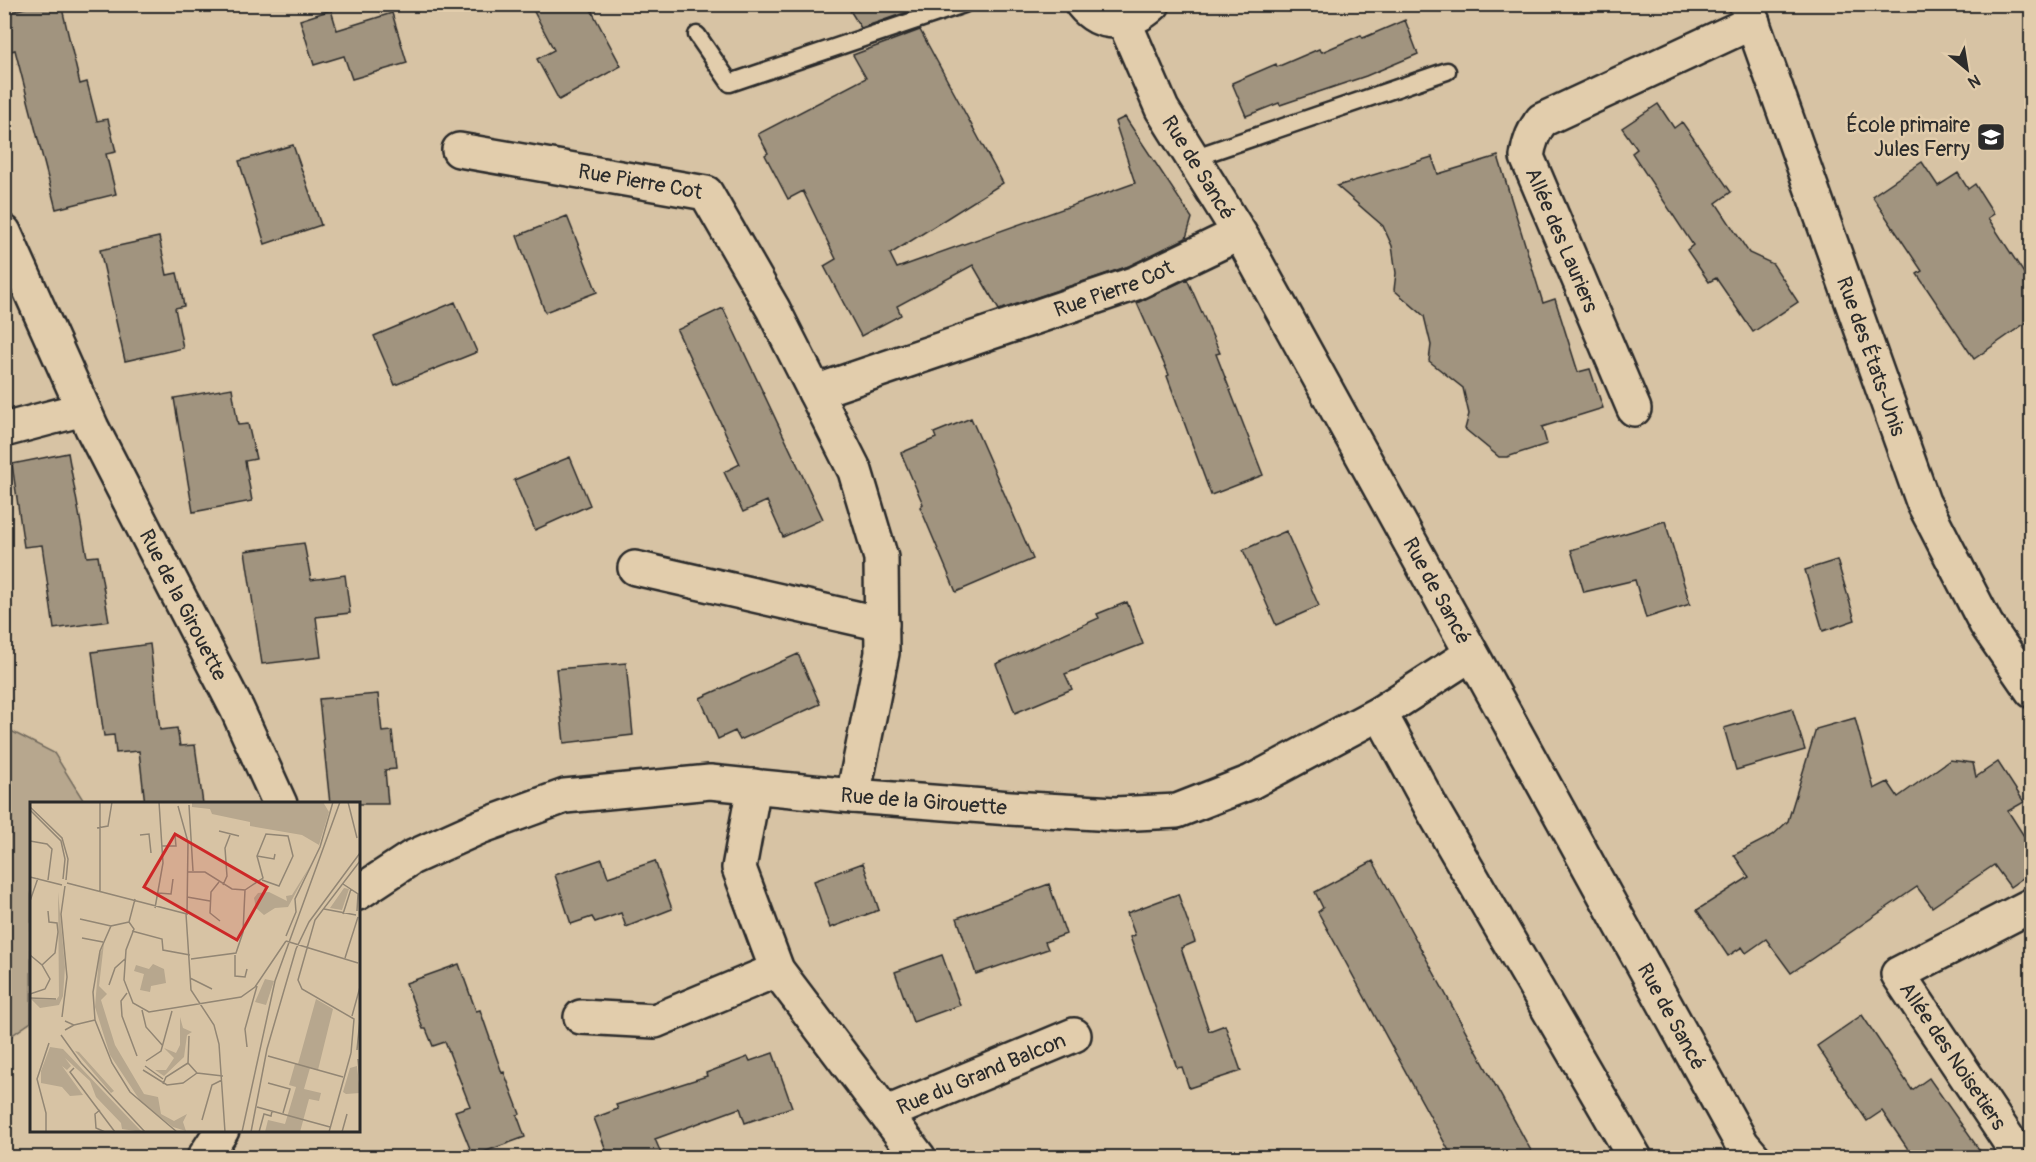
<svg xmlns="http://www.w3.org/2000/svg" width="2036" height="1162" font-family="Pangolin,sans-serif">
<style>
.green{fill:#b7a78e;stroke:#71695c;stroke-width:1.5}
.building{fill:#a1947f;stroke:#2b2b2b;stroke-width:1.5}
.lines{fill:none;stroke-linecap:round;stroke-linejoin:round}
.service-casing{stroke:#2b2b2b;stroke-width:21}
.minor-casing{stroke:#2b2b2b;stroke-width:38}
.tertiary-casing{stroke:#2b2b2b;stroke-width:38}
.service{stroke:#e2cdac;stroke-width:16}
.minor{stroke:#e2cdac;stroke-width:33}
.tertiary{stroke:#e2cdac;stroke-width:33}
.labels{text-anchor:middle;stroke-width:5;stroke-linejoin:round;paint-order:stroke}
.poi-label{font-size:21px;fill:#2b2b2b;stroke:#e2cdac;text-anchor:end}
.street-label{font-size:21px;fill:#2b2b2b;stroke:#e2cdac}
.inset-road{fill:none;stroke:#928674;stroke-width:1.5}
.view{fill:#cd2828;fill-opacity:0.15;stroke:#cd2828;stroke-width:3}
.inset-edge{fill:none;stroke:#2b2b2b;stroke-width:3}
</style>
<rect width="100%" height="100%" fill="#d7c3a4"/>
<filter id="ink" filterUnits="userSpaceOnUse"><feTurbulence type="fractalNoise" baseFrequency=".0167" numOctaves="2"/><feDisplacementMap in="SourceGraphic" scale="12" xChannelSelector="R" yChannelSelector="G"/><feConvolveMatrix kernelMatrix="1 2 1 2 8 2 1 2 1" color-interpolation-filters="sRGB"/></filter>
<g filter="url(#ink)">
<path class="green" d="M 5,728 L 54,753 L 85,803 L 32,804 L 31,1022 L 5,1040 Z"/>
<path class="building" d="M 38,4 L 61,4 L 80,84 L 87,82 L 97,121 L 108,119 L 116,152 L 106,154 L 116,194 L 56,209 L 15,50 L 11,51 L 4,27 L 4,14 Z
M 530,4 L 588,4 L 621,66 L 559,100 L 537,59 L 554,50 Z
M 846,4 L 907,4 L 910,11 L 861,28 Z
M 331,10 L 337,30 L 392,13 L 407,63 L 352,79 L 344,56 L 314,65 L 300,20 Z
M 1405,20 L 1418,54 L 1366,76 L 1280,105 L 1279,103 L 1246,116 L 1232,83 L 1276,64 L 1277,67 L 1319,49 L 1322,52 L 1361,35 L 1363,38 Z
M 920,30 L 1003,183 L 890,254 L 897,268 L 1135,183 L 1115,122 L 1125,117 L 1192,218 L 1186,238 L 1129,266 L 999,310 L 973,265 L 897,306 L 901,315 L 861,336 L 824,266 L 836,259 L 803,191 L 788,199 L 765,155 L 768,153 L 758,134 L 866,78 L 853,55 Z
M 1658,104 L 1674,128 L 1682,122 L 1731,192 L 1716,203 L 1749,253 L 1773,264 L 1798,302 L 1753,332 L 1716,278 L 1709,282 L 1687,250 L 1693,245 L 1632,153 L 1637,149 L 1622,128 Z
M 293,145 L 321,225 L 265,244 L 239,161 Z
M 1498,156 L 1543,303 L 1555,299 L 1578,372 L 1590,369 L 1603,408 L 1542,427 L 1547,444 L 1507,457 L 1499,457 L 1465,429 L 1469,414 L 1463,388 L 1429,361 L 1431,345 L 1424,316 L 1394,290 L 1396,273 L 1392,246 L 1383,226 L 1337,186 L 1432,157 L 1438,174 Z
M 1922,162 L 1938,186 L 1958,173 L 1968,189 L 1975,184 L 1994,214 L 1988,218 L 2031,284 L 2031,319 L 1974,359 L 1917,274 L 1922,271 L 1872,196 Z
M 567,216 L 597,292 L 545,312 L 517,236 Z
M 159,237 L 167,275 L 177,273 L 181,290 L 184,306 L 175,308 L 183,348 L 125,361 L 100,250 Z
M 1187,279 L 1220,353 L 1216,354 L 1263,475 L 1211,495 L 1167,376 L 1169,375 L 1137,303 Z
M 455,302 L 477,352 L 395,385 L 374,336 Z
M 723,308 L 823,519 L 783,537 L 767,501 L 743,512 L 724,472 L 740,464 L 677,330 Z
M 232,388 L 238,425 L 248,424 L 256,459 L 245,461 L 252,501 L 193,512 L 174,398 Z
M 971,418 L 1033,559 L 956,592 L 920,507 L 923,504 L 901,453 L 936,438 L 934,433 Z
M 68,453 L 87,557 L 98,556 L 109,621 L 54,629 L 42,545 L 24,547 L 12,464 Z
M 570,457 L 590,505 L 535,530 L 514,480 Z
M 1665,521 L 1690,604 L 1646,618 L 1635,580 L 1584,592 L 1571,550 Z
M 1286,531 L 1319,606 L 1276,625 L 1243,550 Z
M 304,543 L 311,580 L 345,575 L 350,613 L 316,617 L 321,657 L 262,664 L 245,551 Z
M 1837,560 L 1855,620 L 1823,631 L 1805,570 Z
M 1127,602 L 1143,644 L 1065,674 L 1072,689 L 1015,713 L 996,664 L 1099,618 L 1097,614 Z
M 150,644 L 160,730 L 177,728 L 180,746 L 195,745 L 203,804 L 145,804 L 139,751 L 116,753 L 114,735 L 104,736 L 92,652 Z
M 798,654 L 820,704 L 740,740 L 735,731 L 718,739 L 700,698 Z
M 626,663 L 633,735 L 564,743 L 556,669 Z
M 378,694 L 382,732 L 392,731 L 396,769 L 385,770 L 388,804 L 330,804 L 319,699 Z
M 1792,708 L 1805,750 L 1736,770 L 1724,728 Z
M 1855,718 L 1874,789 L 1888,782 L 1898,797 L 1950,760 L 1973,763 L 1976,777 L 1998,762 L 2024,802 L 2008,811 L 2031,847 L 2031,872 L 2010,887 L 1994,865 L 1932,907 L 1917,887 L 1791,973 L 1766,939 L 1746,953 L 1742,947 L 1728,956 L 1697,910 L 1749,877 L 1734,855 L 1773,835 L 1788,821 L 1816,729 Z
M 602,859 L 608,877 L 655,861 L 672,909 L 626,927 L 621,913 L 595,922 L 592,917 L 571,924 L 555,875 Z
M 1373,861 L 1535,1158 L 1453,1158 L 1318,912 L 1323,908 L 1315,892 Z
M 863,863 L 879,910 L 830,928 L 814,881 Z
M 1049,884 L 1066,934 L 1045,942 L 1048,949 L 976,974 L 957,918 Z
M 1178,894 L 1195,942 L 1181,948 L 1209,1031 L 1225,1025 L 1241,1071 L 1189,1088 L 1182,1067 L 1177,1068 L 1130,937 L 1135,935 L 1127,913 Z
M 942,955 L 960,1005 L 913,1022 L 895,972 Z
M 459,964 L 476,1011 L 480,1010 L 502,1073 L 504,1072 L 520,1114 L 517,1115 L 525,1137 L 473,1156 L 455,1111 L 470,1106 L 445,1042 L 433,1046 L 426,1029 L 423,1029 L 406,983 Z
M 1862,1015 L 1912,1090 L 1929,1078 L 1985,1158 L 1914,1158 L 1882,1111 L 1867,1121 L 1817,1046 Z
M 773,1053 L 792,1107 L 745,1123 L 740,1108 L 655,1139 L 663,1158 L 609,1158 L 594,1118 L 618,1109 L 616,1105 L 707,1076 L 706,1073 L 748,1057 L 750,1061 Z"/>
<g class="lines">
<g class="service-casing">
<path id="service" d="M 697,35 L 730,83 L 964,4
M 1193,158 L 1447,71"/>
</g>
<g class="minor-casing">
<g id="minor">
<path id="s1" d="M 1746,4 L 1923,502 L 1986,624 L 2032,691"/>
<path id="s2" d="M 459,150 L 706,193 L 773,309 L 855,471 L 881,558 L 882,653 L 853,796"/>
<path id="s3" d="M 4,232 L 92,428 L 237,709 L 280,804"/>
<path id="s4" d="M 815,392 L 1136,283 L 1238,234"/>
<path d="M 1634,409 L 1527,157 C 1529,142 1533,131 1542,120 L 1753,22"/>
<path d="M 4,430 L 83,409"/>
<path d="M 635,568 L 882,624"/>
<path d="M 1380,713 L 1431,807 L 1635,1158"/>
<path d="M 754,786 L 739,868 L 777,970 L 919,1158"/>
<path id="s5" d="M 358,893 L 411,858 L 480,827 L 565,796 L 710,782 L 853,796 L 1010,808 L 1115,814 L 1177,811 L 1251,782 L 1380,713 L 1471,654"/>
<path d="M 581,1017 L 655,1021 L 777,970"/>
<path id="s6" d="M 887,1113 L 1074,1035"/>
<path d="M 2010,1142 L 1898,974 L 2032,905"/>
<path d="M 204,1158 L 222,1130"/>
</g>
</g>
<g class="tertiary-casing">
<g id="tertiary">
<path d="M 1082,4 C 1102,29 1132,24 1153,4"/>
<path id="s7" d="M 1124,21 L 1162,109 L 1243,239 L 1742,1144 L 1754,1158"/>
</g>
</g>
<use href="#service" class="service"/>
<use href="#minor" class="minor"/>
<use href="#tertiary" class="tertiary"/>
</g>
</g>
<defs>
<g id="school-square" transform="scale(1.5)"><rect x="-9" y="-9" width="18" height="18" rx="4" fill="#2b2b2b" stroke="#e2cdac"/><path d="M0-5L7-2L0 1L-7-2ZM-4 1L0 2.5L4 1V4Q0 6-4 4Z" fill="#fff"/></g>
</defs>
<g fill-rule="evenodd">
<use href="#school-square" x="1991" y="137"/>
</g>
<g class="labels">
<g class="poi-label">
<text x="1970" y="132">École primaire<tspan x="1970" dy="24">Jules Ferry</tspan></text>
</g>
<g class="street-label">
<text dy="7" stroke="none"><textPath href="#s7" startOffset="165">Rue de Sancé</textPath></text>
<text dy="7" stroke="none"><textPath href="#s2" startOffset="184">Rue Pierre Cot</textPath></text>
<text transform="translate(1562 240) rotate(67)" y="7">Allée des Lauriers</text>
<text dy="7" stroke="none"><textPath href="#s4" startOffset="316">Rue Pierre Cot</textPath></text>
<text dy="7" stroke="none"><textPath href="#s1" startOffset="374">Rue des États-Unis</textPath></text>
<text dy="7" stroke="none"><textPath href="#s7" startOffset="651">Rue de Sancé</textPath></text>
<text dy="7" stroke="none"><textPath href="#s3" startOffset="414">Rue de la Girouette</textPath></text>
<text dy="7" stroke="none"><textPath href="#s5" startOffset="590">Rue de la Girouette</textPath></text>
<text dy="7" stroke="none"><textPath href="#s7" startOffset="1137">Rue de Sancé</textPath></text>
<text transform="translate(1953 1056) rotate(56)" y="7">Allée des Noisetiers</text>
<text dy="7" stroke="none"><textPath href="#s6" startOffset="102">Rue du Grand Balcon</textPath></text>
</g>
</g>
<g transform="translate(30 802)">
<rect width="330" height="330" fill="#d7c3a4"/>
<path d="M 162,0 L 293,0 L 299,10 L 289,43 L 272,33 L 220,24 L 220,20 L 182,12 L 180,7 L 162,5 ZM 282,61 L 258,105 L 245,106 L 234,113 L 226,106 L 224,96 L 228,91 L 239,90 L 257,99 L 256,94 L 262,93 ZM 314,86 L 319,87 L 312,108 L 300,106 ZM 28,90 L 35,165 L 33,194 L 29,203 L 10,206 L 1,197 L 26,198 L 29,194 ZM 74,141 L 69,184 L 77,192 L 71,198 L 85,243 L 114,292 L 128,295 L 131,312 L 144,319 L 157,312 L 153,320 L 156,329 L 143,325 L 111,300 L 80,253 L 65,205 L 69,155 ZM 123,162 L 134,167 L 136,181 L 121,184 L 120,190 L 110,188 L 114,172 L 104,169 L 106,163 L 119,167 ZM 235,177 L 244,179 L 236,203 L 225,200 ZM 286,197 L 303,207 L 288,268 L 280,266 L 274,287 L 291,291 L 289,299 L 279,297 L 270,330 L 235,330 L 238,318 L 255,322 L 266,285 L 259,283 L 265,262 L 268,262 ZM 150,215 L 153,226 L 162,230 L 157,233 L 154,255 L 134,274 L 125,268 L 136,268 L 144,256 L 134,246 L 146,251 L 150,243 ZM 20,245 L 33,247 L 112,330 L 92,327 L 91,321 L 66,295 L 60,279 L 35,256 L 41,264 L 37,268 L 32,264 L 53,293 L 40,294 L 32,285 L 11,281 L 11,269 ZM 45,249 L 49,250 L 84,289 L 81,291 ZM 327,264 L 330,291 L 316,292 L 313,290 L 320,266 Z" fill="#b7a78e"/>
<path class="inset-road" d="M 70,0 L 70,89M 318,0 L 327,36M 159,3 L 163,69M 0,5 L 32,36 L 38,57 L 36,78M 0,8 L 31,39 L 35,57 L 33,77M 67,26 L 78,24 L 82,0M 189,29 L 209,34M 110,33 L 119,32 L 121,51M 0,39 L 17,42 L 22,47 L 18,78M 132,44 L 146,44 L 145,33M 227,54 L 244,57 L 245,52M 157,70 L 175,70 L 202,87 L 215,88 L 213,130 L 206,151 L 161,157M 0,75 L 32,83M 189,80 L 181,90 L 180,111 L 190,119M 37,81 L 157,112 L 158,40 L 148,4M 313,82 L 328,92 L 327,109M 193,83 L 197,74 L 195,46 L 200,33M 215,88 L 233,76 L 227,54 L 236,32 L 258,34 L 263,54 L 249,84 L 232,78M 128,91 L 141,92 L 143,77M 157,95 L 180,99M 105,97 L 99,120 L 104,127 L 96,148 L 94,178 L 103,201 L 119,210 L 211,195 L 225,185 L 256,139M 0,99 L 8,76M 125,106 L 133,61 L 129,0M 294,107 L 326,113M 156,112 L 161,188 L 184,223 L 189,242 L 195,330M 313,112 L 321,87M 50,117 L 81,124M 99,120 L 81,124 L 70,149 L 63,190 L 65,218 L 82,261 L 100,290 L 147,330M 102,129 L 132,137 L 133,148 L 160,153M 256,134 L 266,110 L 265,97 L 290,45 L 303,0M 52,136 L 73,140M 256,139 L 328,161M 0,153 L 12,163 L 20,177 L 15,187 L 0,192M 205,153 L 205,174 L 215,175 L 217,167M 315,156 L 328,115M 12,163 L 25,151 L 28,130 L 27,121 L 19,120 L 18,109M 160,176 L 182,187M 79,183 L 85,166 L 95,157M 97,191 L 91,199 L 92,214 L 107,254M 0,196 L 26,197M 112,208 L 116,225 L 133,244M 322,214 L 330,185M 32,215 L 37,175 L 31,112 L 35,84M 35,219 L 44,223 L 35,228M 44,223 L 65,218M 31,233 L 51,261 L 115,330M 217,245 L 215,227 L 227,184M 327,248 L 330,217M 321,251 L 324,217 L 272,187 L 268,178 L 285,118 L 330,59M 238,254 L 313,275M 328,257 L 330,280M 116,259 L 131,249 L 142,209M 158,261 L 167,271 L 193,274M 115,264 L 133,277M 44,266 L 40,270 L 85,330M 113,268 L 137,283 L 153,281 L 167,271M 238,281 L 260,287 L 253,311M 133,282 L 136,275 L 158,261 L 159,234M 227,305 L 300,325M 70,308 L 65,312 L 66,326 L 75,330M 172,318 L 182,283 L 192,278M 16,330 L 16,311 L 7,277 L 19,241M 212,330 L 245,179 L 310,0M 221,330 L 237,247 L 266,147 L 279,120 L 330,51M 229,330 L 234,312 L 241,314 L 242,309M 299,330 L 321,251M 312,330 L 317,312"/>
<path class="view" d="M 145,32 L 237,85 L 207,138 L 114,85 Z"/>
<rect width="330" height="330" class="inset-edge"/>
</g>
<rect width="2036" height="1162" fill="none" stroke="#e2cdac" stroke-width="24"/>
<rect x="12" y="12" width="2012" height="1138" fill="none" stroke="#2b2b2b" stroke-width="2" filter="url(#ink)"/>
<g transform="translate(1967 69) rotate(150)" stroke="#e2cdac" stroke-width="4.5" paint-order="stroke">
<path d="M0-4.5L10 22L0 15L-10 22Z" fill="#2b2b2b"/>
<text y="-9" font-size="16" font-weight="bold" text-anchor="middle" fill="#2b2b2b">N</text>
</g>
</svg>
